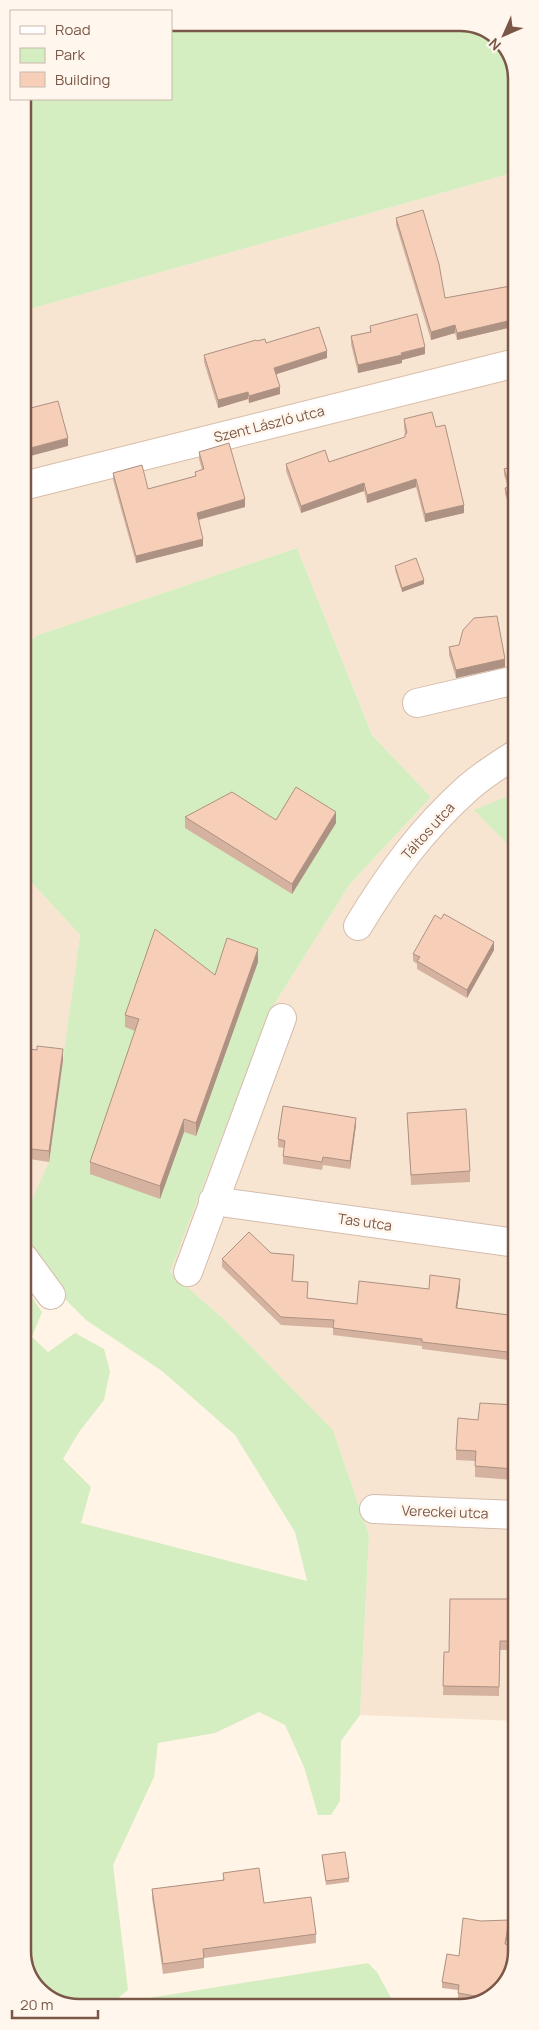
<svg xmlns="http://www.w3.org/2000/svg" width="539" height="2030" font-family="Manrope,sans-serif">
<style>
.residential{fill:#f7e5d2}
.green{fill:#d5eec1}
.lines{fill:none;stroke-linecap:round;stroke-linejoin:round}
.street-casing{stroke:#d5bcac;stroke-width:30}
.secondary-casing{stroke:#d8bca9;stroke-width:30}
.street{stroke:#fff;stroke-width:28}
.secondary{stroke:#fff;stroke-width:28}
.wall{fill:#d4b29f}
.shaded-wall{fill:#ad9182}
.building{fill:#f7cfb9;stroke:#ad9182}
.labels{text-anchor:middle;stroke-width:5;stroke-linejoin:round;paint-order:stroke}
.street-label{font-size:14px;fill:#7b5747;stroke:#fff7ee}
.rim{fill:none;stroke:#7b5747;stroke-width:2.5}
</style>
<rect width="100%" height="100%" fill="#fff4e5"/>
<path class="residential" d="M 516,172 L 516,1721 L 360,1715 L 369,1535 L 333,1430 L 226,1321 L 170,1272 L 270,1011 L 350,884 L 431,797 L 372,735 L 297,548 L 38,635 L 23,646 L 23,311 Z
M 23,873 L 80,935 L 49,1165 L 27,1211 L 23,1213 Z"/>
<path class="green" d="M 171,23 L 467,23 L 497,37 L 515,68 L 516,172 L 23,311 L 23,99 L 171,99 Z
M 297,548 L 372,735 L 431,797 L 350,884 L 270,1011 L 170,1272 L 226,1321 L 333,1430 L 369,1535 L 360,1715 L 341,1741 L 340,1801 L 331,1815 L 318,1815 L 304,1767 L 285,1725 L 259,1712 L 215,1733 L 158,1743 L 154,1777 L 113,1865 L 128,1990 L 111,2004 L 368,1963 L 377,1972 L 396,2007 L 72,2007 L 42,1993 L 24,1962 L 23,1284 L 42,1312 L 32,1337 L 48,1352 L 75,1333 L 104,1349 L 110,1371 L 104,1400 L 79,1432 L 63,1459 L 91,1487 L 81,1523 L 307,1581 L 295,1532 L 235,1435 L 162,1371 L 86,1320 L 47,1281 L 23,1245 L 23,1213 L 27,1211 L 49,1162 L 80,935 L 23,873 L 23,646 L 38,635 Z
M 516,793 L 516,853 L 474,810 Z"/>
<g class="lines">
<g class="street-casing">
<path id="street" d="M 417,703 L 516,680
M 358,926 C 390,873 422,829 469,787 C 483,775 500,764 516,754
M 213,1201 L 516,1243
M 23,1257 L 51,1295
M 188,1272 L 282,1018
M 374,1509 L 516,1515"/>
</g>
<g class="secondary-casing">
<path id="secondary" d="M 23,486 L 516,363"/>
</g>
<use href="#street" class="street"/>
<use href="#secondary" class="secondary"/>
</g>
<path class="wall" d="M 396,218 L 445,298 L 516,285 L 516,326 L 457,340 L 455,333 L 431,340 L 396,225 Z
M 370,326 L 425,354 L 402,360 L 402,363 L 358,373 L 351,344 L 351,336 L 370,332 Z
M 257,341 L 327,358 L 276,374 L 280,394 L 249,403 L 248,399 L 218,408 L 204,362 L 204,355 Z
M 404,419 L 436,427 L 464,513 L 425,522 L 416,487 L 367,503 L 364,491 L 301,513 L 286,471 L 286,464 L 329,462 L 405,437 L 405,434 L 404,427 Z
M 199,452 L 245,507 L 199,520 L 203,546 L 136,563 L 113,480 L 113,473 L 148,489 L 195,476 L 195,472 L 202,470 L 199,459 Z
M 516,465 L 515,526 L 505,494 L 505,488 L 508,487 L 504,475 L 504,469 Z
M 395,566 L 424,584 L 402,592 L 395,570 Z
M 459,645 L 505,667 L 456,678 L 449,655 L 449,647 Z
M 185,817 L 276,820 L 336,823 L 292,894 L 185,828 Z
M 494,950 L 467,998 L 417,969 L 417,964 L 413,961 L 413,954 Z
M 258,962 L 196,1136 L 184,1132 L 160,1199 L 90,1174 L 90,1162 L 135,1031 L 125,1027 L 125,1015 L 215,975 Z
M 23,1048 L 63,1060 L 49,1162 L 23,1158 Z
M 407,1113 L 470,1171 L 470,1182 L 411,1185 Z
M 356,1125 L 350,1169 L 323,1165 L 322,1170 L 283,1164 L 283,1156 L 284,1148 L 278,1147 L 278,1139 Z
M 271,1253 L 294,1263 L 293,1281 L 307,1298 L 357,1304 L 429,1289 L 460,1287 L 457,1308 L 516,1316 L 516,1361 L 422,1349 L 422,1346 L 333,1335 L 333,1328 L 281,1325 L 222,1267 L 222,1259 Z
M 516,1405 L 516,1466 L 515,1466 L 514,1480 L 475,1477 L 475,1461 L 456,1460 L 456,1450 L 478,1420 Z
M 516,1599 L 516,1650 L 500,1650 L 499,1696 L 443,1695 L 444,1652 L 449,1652 Z
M 322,1855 L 349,1878 L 349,1882 L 326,1885 Z
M 223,1873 L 264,1903 L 316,1934 L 316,1943 L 204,1958 L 204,1968 L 163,1974 L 152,1898 L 152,1889 L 223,1880 Z
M 509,1926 L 506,1944 L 516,1951 L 503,1988 L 478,2002 L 458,1999 L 458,1990 L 442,1988 L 442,1982 L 459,1956 Z"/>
<path class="shaded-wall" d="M 516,319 L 516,326 L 457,340 L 457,333 Z
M 455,325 L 455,333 L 431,340 L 431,332 Z
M 425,347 L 425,354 L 402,360 L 402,363 L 358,373 L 358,365 Z
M 327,351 L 327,358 L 274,375 L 274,368 Z
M 280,387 L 280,394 L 249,403 L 249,396 Z
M 248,392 L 248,399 L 218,408 L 218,400 Z
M 68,438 L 68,446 L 23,458 L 23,450 Z
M 416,479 L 416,487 L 367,503 L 367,495 Z
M 364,483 L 364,491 L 301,513 L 301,506 Z
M 245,499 L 245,507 L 197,520 L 197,513 Z
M 464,505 L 464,513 L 425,522 L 425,514 Z
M 203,539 L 203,546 L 136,563 L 136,556 Z
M 424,580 L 424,584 L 402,592 L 402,588 Z
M 505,659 L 505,667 L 456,678 L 456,670 Z
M 336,812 L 336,823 L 292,894 L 292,884 Z
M 494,942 L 494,950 L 467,998 L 467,990 Z
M 258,949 L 258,962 L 196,1136 L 196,1123 Z
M 63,1049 L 63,1060 L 49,1162 L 49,1151 Z
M 356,1118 L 356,1125 L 350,1169 L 350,1161 Z
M 184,1119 L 184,1132 L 160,1199 L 160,1186 Z
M 460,1279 L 460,1287 L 456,1316 L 456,1308 Z
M 509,1920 L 509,1926 L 505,1950 L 505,1944 Z"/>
<path class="building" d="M 423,210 L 439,264 L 445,298 L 516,285 L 516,319 L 457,333 L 455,325 L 431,332 L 396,218 Z
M 417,314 L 425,347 L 401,353 L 402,355 L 358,365 L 351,336 L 371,332 L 370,326 Z
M 319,327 L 327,351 L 274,368 L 280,387 L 249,396 L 248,392 L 218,400 L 204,355 L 256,340 L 257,341 L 265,339 L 266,343 Z
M 58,401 L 68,438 L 23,450 L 23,410 Z
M 432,412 L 436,427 L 445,425 L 464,505 L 425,514 L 416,479 L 367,495 L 364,483 L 301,506 L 286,464 L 325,450 L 329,462 L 405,437 L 405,434 L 407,433 L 404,419 Z
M 229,443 L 245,499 L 197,513 L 203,539 L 136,556 L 113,473 L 142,465 L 148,489 L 196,476 L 195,472 L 204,469 L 199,452 Z
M 516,465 L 516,521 L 515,521 L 505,488 L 510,487 L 504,469 Z
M 416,558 L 424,580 L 402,588 L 395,566 Z
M 497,616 L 505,659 L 456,670 L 449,647 L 459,645 L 463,630 L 474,618 Z
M 296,787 L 336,812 L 292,884 L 185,817 L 232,792 L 276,820 Z
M 444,914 L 494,942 L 467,990 L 417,961 L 420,957 L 413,954 L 435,915 L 441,919 Z
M 155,929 L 215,975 L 227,938 L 258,949 L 196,1123 L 184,1119 L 160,1186 L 90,1162 L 139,1019 L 125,1015 Z
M 37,1046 L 63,1049 L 49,1151 L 23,1148 L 23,1048 L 37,1050 Z
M 283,1106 L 356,1118 L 350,1161 L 323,1157 L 322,1162 L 283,1156 L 285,1141 L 278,1139 Z
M 466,1109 L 470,1171 L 411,1175 L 407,1113 Z
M 249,1232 L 271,1253 L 294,1255 L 292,1281 L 308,1282 L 307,1298 L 357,1304 L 359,1281 L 429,1289 L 430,1275 L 460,1279 L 456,1308 L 516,1316 L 516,1353 L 422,1342 L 422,1339 L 333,1328 L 334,1320 L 281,1317 L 222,1259 Z
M 480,1403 L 516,1405 L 516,1455 L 515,1455 L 514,1469 L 475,1466 L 476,1451 L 456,1450 L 458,1418 L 478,1420 Z
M 450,1599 L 516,1599 L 516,1641 L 500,1641 L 499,1687 L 443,1686 L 444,1652 L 449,1652 Z
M 345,1852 L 349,1878 L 326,1881 L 322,1855 Z
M 259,1868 L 264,1903 L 311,1897 L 316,1934 L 203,1949 L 204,1958 L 163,1964 L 152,1889 L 224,1880 L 223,1873 Z
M 463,1918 L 481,1921 L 509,1920 L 505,1944 L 516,1946 L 513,1960 L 503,1988 L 497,1991 L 491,1990 L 490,1995 L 486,1998 L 458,1993 L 459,1985 L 442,1982 L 447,1954 L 459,1956 Z"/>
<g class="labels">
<g class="street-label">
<text transform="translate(269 424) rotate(-14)" y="5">Szent László utca</text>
<text transform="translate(428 831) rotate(-48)" y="5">Táltos utca</text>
<text transform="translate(365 1222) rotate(8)" y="5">Tas utca</text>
<text transform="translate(445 1512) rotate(2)" y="5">Vereckei utca</text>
</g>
</g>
<path d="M0 0H539V2030H0ZM79 31H460A48 48 0 0 1 508 79V1951A48 48 0 0 1 460 1999H79A48 48 0 0 1 31 1951V79A48 48 0 0 1 79 31Z" fill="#fff7ee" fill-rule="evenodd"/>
<path class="rim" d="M79 31H460A48 48 0 0 1 508 79V1951A48 48 0 0 1 460 1999H79A48 48 0 0 1 31 1951V79A48 48 0 0 1 79 31Z"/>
<rect x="10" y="10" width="162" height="90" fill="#fff7ee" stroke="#cab7ab"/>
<rect x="20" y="26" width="25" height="8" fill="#ffffff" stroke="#cab7ab"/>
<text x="55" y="35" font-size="15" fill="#7b5747">Road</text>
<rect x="20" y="48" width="25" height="15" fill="#d5eec1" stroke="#cab7ab"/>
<text x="55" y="60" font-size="15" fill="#7b5747">Park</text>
<rect x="20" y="72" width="25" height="15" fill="#f7cfb9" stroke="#cab7ab"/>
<text x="55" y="85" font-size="15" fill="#7b5747">Building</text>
<g transform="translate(504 35) rotate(225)" stroke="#fff7ee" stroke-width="4" paint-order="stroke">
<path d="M0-4L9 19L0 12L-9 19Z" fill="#7b5747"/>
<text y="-8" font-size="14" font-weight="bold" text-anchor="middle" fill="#7b5747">N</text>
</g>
<path d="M12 2010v8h86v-8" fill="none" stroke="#7b5747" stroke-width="2.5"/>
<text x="20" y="2010" font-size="15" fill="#7b5747" stroke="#fff7ee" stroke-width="4" paint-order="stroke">20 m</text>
</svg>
